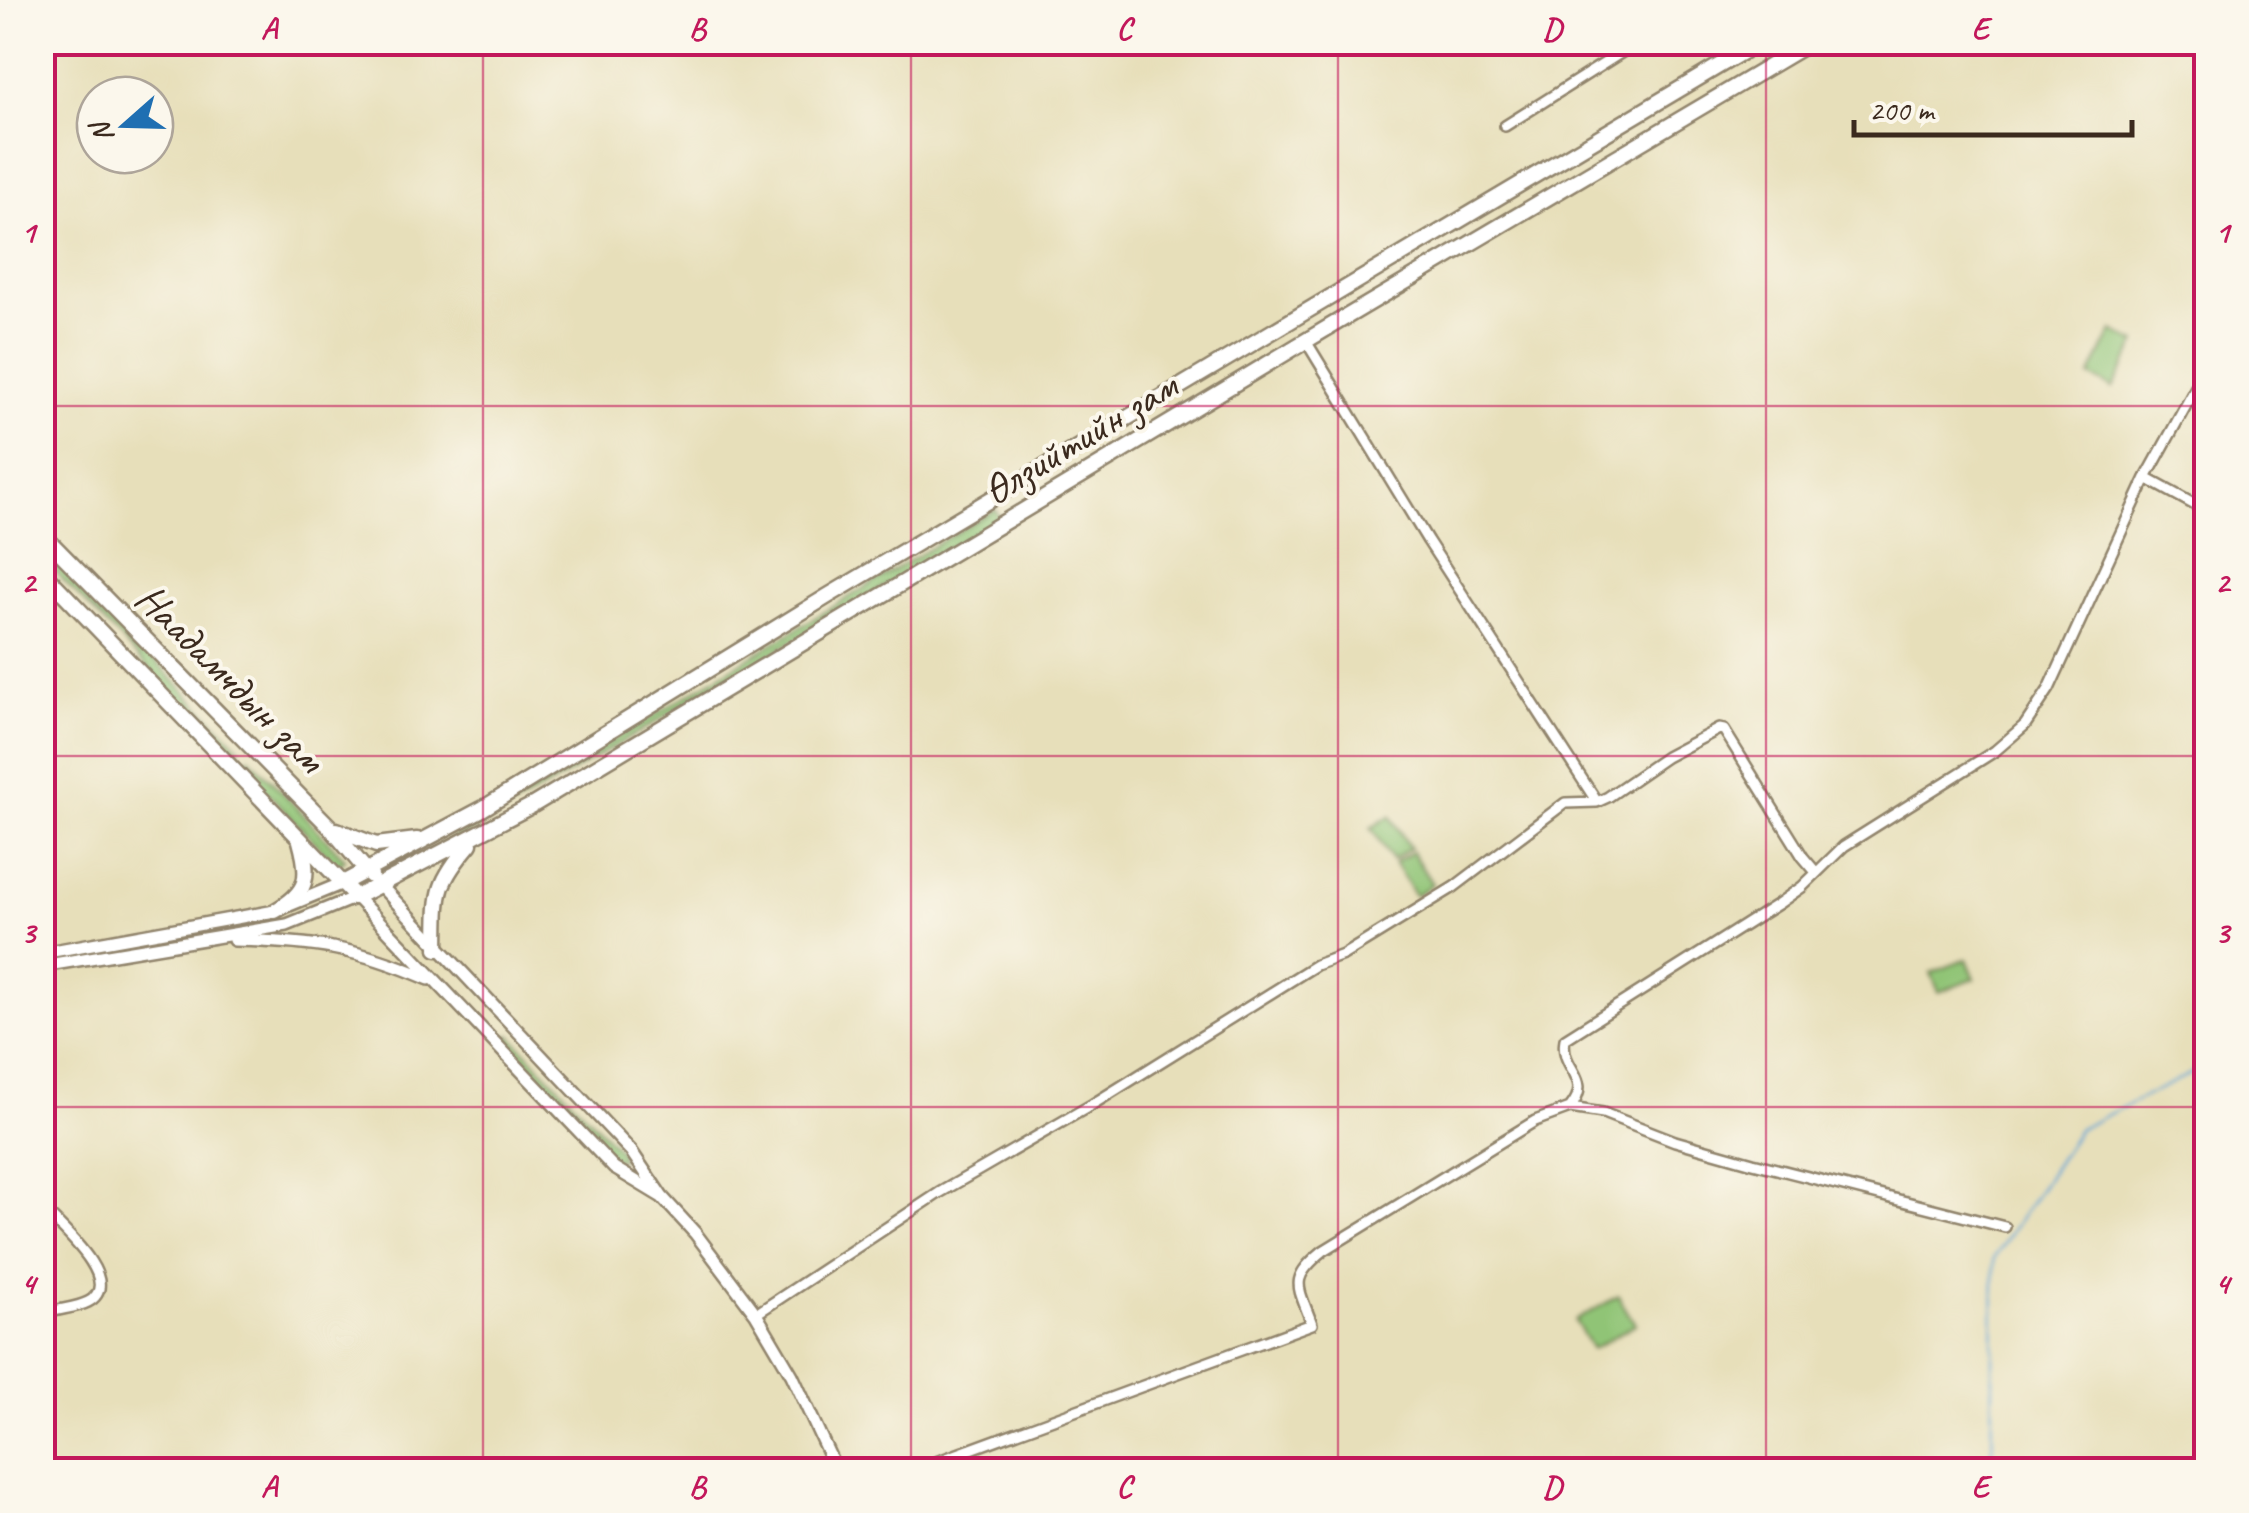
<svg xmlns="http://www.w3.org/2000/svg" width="2249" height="1513" font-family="Caveat,sans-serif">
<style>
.green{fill:#90c476;stroke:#66774a;stroke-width:2.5}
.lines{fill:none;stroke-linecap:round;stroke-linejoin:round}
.stream{stroke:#5fa5d5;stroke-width:2.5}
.minor-casing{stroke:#91846c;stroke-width:14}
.major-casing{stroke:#91846c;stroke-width:16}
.highway-casing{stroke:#91846c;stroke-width:19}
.minor{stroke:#fff;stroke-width:9}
.major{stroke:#fff;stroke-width:11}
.highway{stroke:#fff;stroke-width:14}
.grid{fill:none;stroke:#c2185b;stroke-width:2.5;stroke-opacity:0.55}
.labels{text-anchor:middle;stroke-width:8;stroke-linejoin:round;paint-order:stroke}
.street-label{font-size:42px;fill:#3b2a1e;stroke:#fbf7ec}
.neatline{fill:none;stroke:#c2185b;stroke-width:4}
.grid-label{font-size:32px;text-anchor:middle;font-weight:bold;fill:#c2185b}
</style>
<rect width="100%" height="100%" fill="#fbf7ec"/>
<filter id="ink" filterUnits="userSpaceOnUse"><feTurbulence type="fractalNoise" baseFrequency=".01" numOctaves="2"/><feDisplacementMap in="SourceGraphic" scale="20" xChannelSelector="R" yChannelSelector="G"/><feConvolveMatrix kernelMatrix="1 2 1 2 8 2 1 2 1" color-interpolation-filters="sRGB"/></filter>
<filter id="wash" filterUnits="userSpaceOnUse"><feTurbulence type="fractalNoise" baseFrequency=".0048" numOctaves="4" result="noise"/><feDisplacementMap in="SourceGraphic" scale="40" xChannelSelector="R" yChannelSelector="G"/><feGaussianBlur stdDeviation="2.25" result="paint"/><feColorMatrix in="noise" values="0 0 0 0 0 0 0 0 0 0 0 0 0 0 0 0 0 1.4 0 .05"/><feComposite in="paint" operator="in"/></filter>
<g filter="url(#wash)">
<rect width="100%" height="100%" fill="#e7dfba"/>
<path class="green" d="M 2113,331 L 2137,343 L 2113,388 L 2090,376 Z
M 995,509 L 1000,518 L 452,843 L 423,855 Z
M 42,544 L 240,748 L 233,756 L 43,559 Z
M 249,757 L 345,859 L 338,866 L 241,765 Z
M 1390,816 L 1410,848 L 1392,860 L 1371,828 Z
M 1412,852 L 1432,884 L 1415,896 L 1394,863 Z
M 1967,959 L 1975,979 L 1939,992 L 1931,973 Z
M 510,1035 L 620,1151 L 622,1159 L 613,1159 L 502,1041 Z
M 1618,1296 L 1635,1324 L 1592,1349 L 1575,1321 Z"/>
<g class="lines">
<path class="stream" d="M 1992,1470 L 1994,1258 L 2079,1129 L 2206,1066"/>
</g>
</g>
<g filter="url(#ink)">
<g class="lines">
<g class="minor-casing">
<path id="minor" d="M 1505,126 L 1638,42
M 1306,341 L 1428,541 L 1597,802
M 2146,478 L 2206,511
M 42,1015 L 43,1015
M 1570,1108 C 1595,1077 1559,1070 1565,1039 L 1778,904 L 1802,887 L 1844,846 L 1995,751 L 2025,725 L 2049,689 L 2146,478 L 2206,369
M 42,1208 C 58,1225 126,1282 88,1302 C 74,1309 57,1308 42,1315
M 756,1314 L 939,1193 L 1093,1104 L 1316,965 L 1343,955 L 1454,887 L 1565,803 L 1597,802 L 1608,797 L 1666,757 L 1719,729 L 1724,730 L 1803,857 L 1815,871
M 914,1470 L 1312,1324 C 1298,1285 1288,1280 1323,1251 L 1535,1121 L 1570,1108 L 1603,1113 L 1675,1141 L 1753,1163 L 2005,1227"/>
</g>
<g class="major-casing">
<path id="major" d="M 381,886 L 631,1151 L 662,1197 L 695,1233 L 756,1314 L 792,1375 L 836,1470
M 234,940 C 313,942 355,947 429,979
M 42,953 L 275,911 L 343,883
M 42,966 L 287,925 L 356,897 L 614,1168 L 662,1197"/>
</g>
<g class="highway-casing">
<path id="highway" d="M 42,534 L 329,826 L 371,876
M 42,571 L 356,897 L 533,805 L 1324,330 L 1811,42
M 337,830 L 376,845 L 417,840
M 343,883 L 482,809 L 828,596 L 1759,42
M 275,911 C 309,892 310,877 300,841
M 437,949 C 438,895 434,886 470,844"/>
</g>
<use href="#minor" class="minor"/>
<use href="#major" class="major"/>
<use href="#highway" class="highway"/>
</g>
</g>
<path class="grid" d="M 483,42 L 483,1470M 911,42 L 911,1470M 1338,42 L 1338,1470M 1766,42 L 1766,1470M 42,406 L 2206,406M 42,756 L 2206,756M 42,1107 L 2206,1107"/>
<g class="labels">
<g class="street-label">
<text transform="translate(1079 437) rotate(-31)" y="15">Өлзийтийн зам</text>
<text transform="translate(231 677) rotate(45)" y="15">Наадамчдын зам</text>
</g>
</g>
<rect width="2249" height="1513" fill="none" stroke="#fbf7ec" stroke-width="110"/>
<g transform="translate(125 125) rotate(250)"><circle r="48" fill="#fbf7ec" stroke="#aea59a" stroke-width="2.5"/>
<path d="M0-8L18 38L0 25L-18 38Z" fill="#1f6fb2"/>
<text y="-15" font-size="28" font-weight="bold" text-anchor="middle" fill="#3b2a1e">N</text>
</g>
<path d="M1854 120v15h278v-15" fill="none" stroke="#3b2a1e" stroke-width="5"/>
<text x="1869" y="120" font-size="30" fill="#3b2a1e" stroke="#fbf7ec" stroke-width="8" paint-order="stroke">200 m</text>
<rect x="55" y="55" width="2139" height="1403" class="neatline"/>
<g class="grid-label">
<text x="269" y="39">A</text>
<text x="697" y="39">B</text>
<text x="1124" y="39">C</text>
<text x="1552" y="39">D</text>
<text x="1980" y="39">E</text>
<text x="28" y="242">1</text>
<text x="2222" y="242">1</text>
<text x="28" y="593">2</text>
<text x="2222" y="593">2</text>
<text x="28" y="943">3</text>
<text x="2222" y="943">3</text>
<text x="28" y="1294">4</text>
<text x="2222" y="1294">4</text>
<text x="269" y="1497">A</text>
<text x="697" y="1497">B</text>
<text x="1124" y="1497">C</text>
<text x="1552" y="1497">D</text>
<text x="1980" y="1497">E</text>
</g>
</svg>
